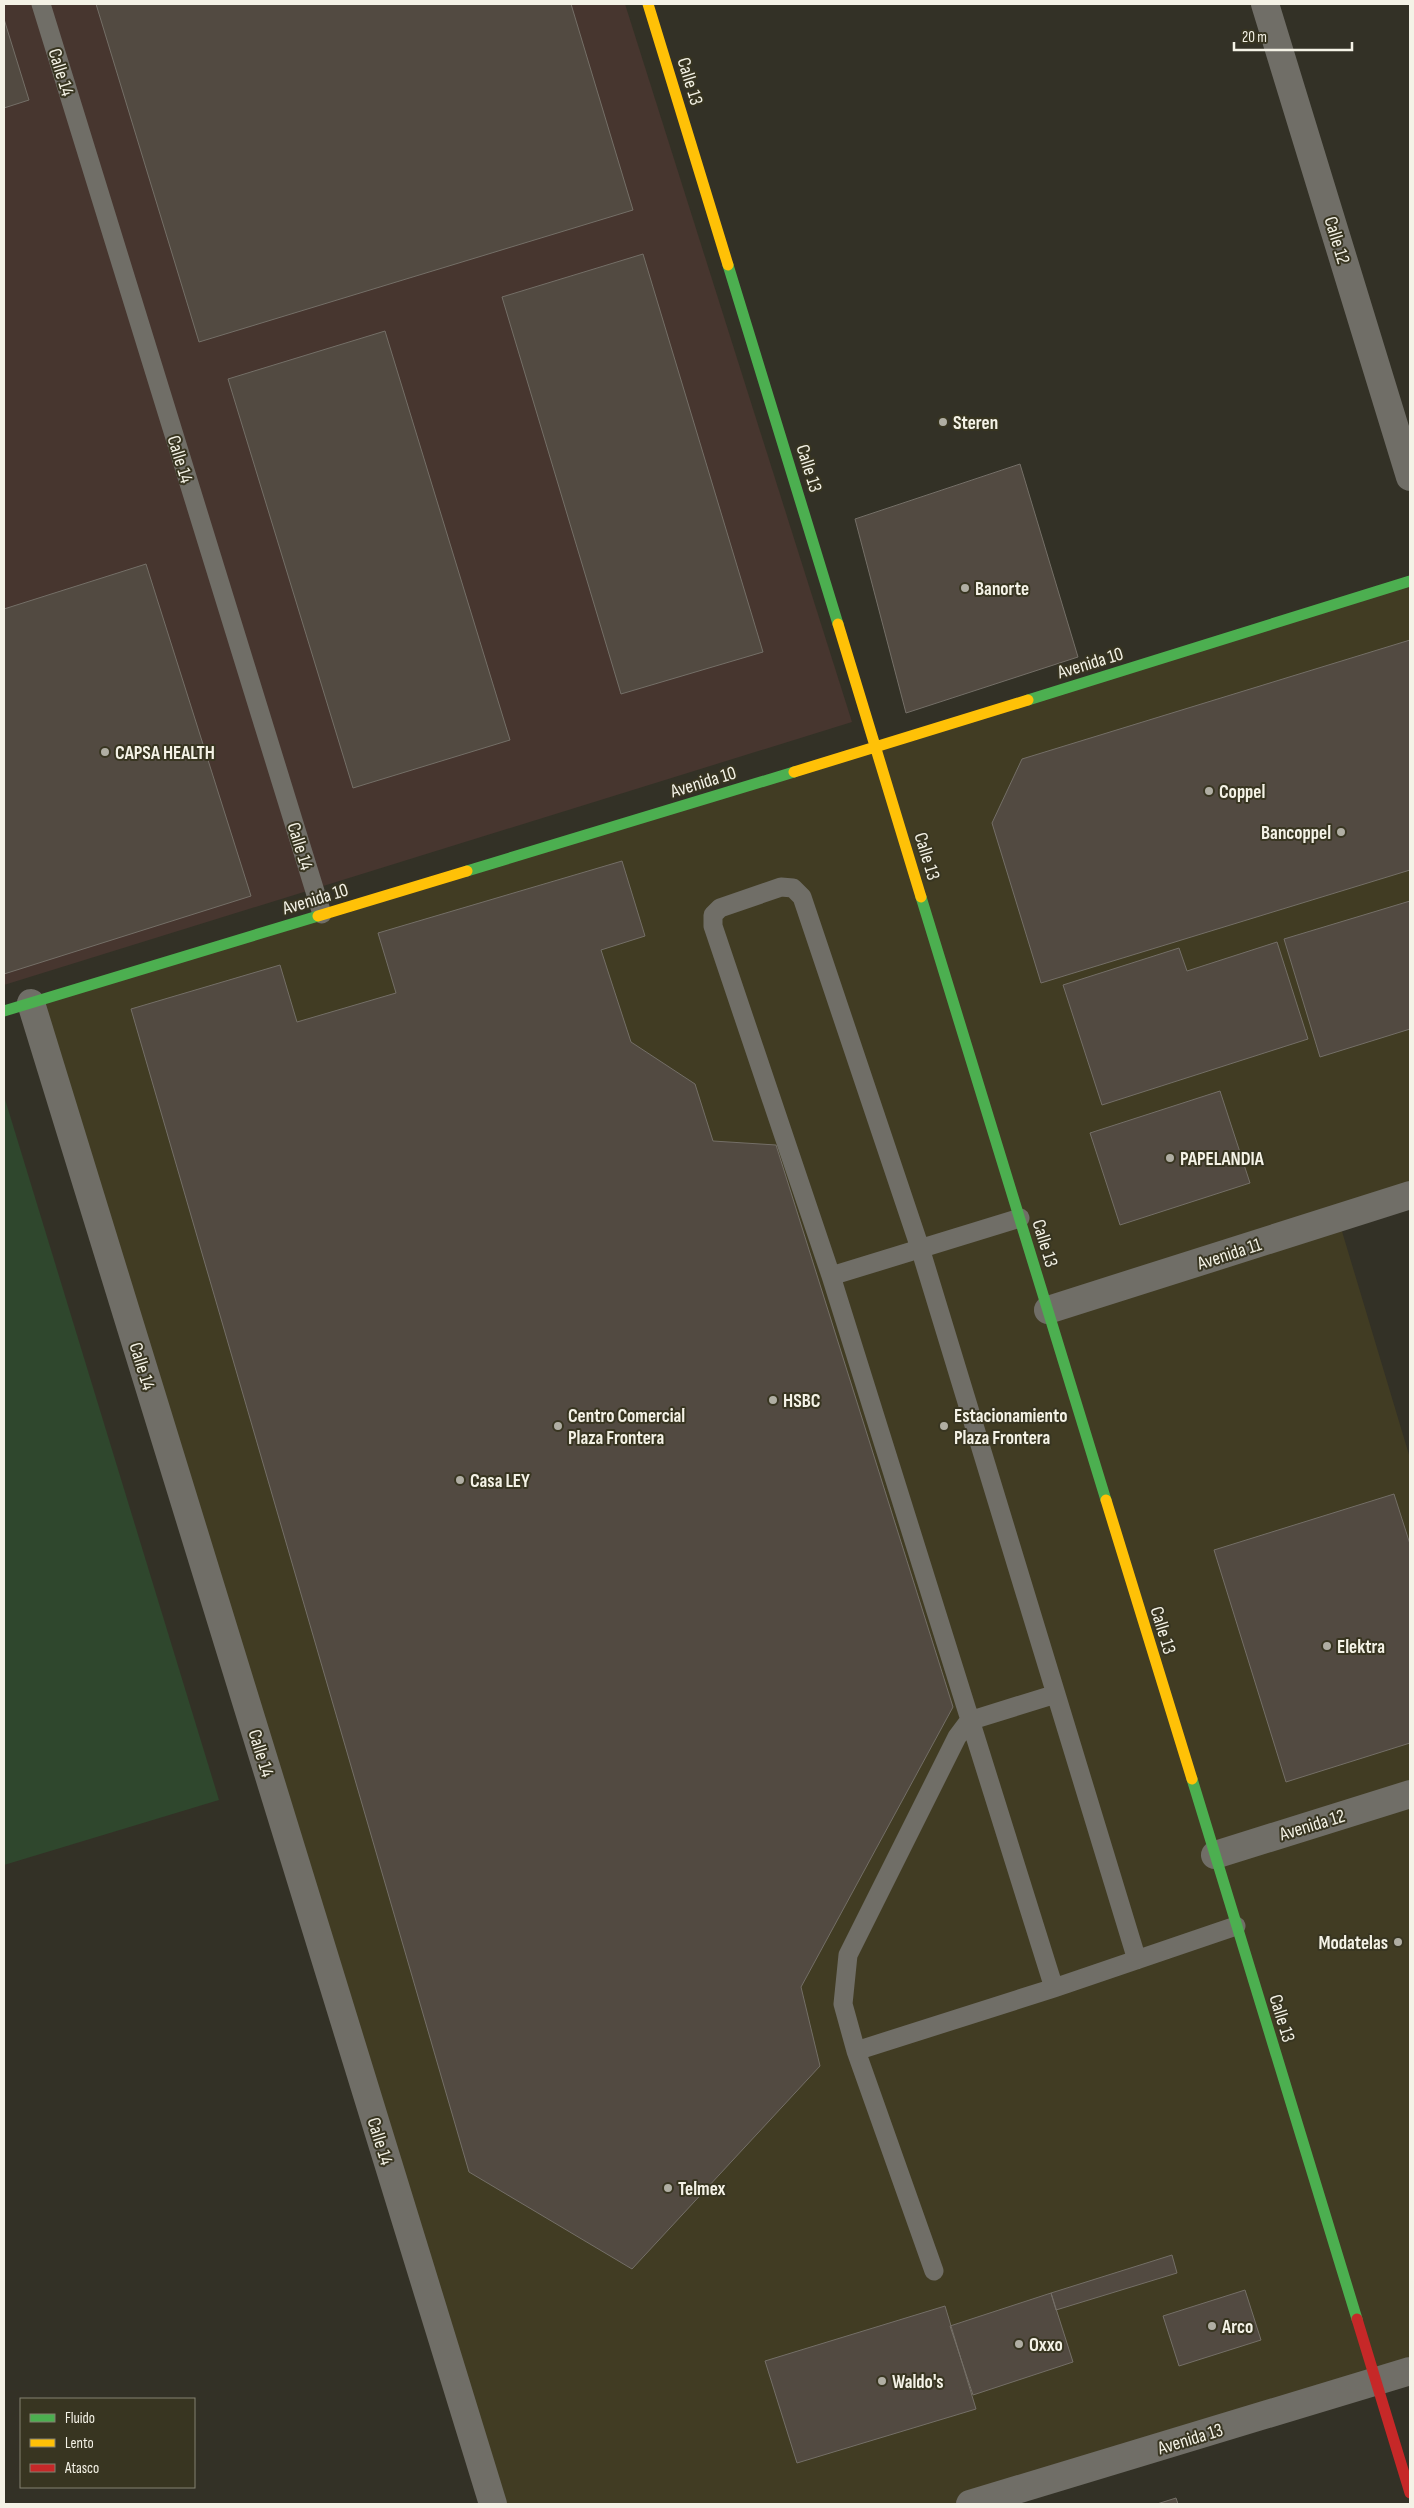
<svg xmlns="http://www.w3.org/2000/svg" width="1414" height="2508" font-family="'Sofia Sans Condensed',sans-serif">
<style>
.built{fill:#413c23}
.industrial{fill:#47362f}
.green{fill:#2f472d}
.building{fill:#524a41;stroke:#746f67}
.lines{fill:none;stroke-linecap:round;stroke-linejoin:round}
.lane{stroke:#706e67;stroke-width:19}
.street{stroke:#706e67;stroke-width:28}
.fast{stroke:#4caf50;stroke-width:11}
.slow{stroke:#ffc107;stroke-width:11}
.jam{stroke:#c62828;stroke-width:11}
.poi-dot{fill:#b0aea3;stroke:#383521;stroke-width:2}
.labels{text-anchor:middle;stroke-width:4;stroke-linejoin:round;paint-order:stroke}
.street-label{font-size:19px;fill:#f4f2e6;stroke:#383521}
.poi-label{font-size:19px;font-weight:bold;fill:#f4f2e6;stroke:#383521;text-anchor:start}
</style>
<rect width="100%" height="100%" fill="#333126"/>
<path class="built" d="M 1410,580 L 1410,1195 L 1338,1218 L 1410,1458 L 1410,2369 L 966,2504 L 493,2504 L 31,1003 Z"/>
<path class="industrial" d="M 4,4 L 625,4 L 852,722 L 4,985 Z"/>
<path class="green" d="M 4,1096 L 219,1800 L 4,1865 Z"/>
<path class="building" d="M 96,4 L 571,4 L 633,210 L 199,342 Z
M 4,19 L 29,100 L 4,108 Z
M 643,254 L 763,652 L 621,694 L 502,297 Z
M 385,331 L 510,740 L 353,788 L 228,379 Z
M 1020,464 L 1078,657 L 906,713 L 855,519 Z
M 146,564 L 251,896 L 4,974 L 4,609 Z
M 1410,640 L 1410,870 L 1041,983 L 992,823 L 1022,759 Z
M 622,861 L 645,936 L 601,950 L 631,1042 L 695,1084 L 713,1141 L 776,1145 L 953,1707 L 801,1987 L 820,2066 L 632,2269 L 469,2172 L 131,1009 L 280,965 L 297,1022 L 396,993 L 378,933 Z
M 1410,901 L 1410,1029 L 1320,1057 L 1284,939 Z
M 1277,942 L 1308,1039 L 1102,1105 L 1063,985 L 1179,948 L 1187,971 Z
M 1220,1091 L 1250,1183 L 1120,1225 L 1090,1133 Z
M 1394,1494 L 1410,1544 L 1410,1743 L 1286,1782 L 1214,1550 Z
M 1172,2255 L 1177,2273 L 1056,2310 L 1051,2293 Z
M 1245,2290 L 1261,2340 L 1179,2366 L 1163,2316 Z
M 1051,2293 L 1073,2362 L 973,2395 L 950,2326 Z
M 945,2306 L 976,2409 L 797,2463 L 765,2361 Z
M 1176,2498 L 1178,2504 L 1157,2504 Z"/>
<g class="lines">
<path class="lane" d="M 41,4 L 322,914
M 831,1276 L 1020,1218
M 1054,1988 L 831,1276 L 713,926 L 713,915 L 720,908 L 781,887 L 793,888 L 802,897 L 920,1248 L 1137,1960
M 856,2051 L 1054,1988 L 1236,1926
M 934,2271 L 856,2051 L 843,2004 L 848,1955 L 957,1737 L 969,1721 L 1056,1694"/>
<path class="street" d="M 1265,4 L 1410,477
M 31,1003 L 493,2504
M 1048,1310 L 1410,1195
M 1215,1855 L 1410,1794
M 970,2504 L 1410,2371"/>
<path class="fast" d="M 728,265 L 838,624
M 1028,700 L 1410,581
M 467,871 L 794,772
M 921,897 L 1106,1500
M 4,1011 L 318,916
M 1192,1779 L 1357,2319"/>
<path class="slow" d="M 648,4 L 728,265
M 838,624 L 921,897
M 794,772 L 1028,700
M 318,916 L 467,871
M 1106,1500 L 1192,1779"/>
<path class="jam" d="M 1357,2319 L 1410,2493"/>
</g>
<g class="poi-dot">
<circle cx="943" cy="422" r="5"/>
<circle cx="965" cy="588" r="5"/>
<circle cx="105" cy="752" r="5"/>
<circle cx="1209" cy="791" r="5"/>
<circle cx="1341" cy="832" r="5"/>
<circle cx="1170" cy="1158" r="5"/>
<circle cx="773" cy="1400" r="5"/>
<circle cx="558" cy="1426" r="5"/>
<circle cx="944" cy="1426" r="5"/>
<circle cx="460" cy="1480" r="5"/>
<circle cx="1327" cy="1646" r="5"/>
<circle cx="1398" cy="1942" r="5"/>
<circle cx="668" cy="2188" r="5"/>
<circle cx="1212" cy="2326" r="5"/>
<circle cx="1019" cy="2344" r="5"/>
<circle cx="882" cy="2381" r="5"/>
</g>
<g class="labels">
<g class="street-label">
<text transform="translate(62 72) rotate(73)" y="7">Calle 14</text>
<text transform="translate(691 81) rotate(73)" y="7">Calle 13</text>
<text transform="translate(1338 240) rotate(73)" y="7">Calle 12</text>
<text transform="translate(181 459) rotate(73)" y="7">Calle 14</text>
<text transform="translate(810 468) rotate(73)" y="7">Calle 13</text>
<text transform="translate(1090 662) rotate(-17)" y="7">Avenida 10</text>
<text transform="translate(703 781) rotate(-17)" y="7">Avenida 10</text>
<text transform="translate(301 846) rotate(73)" y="7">Calle 14</text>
<text transform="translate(928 856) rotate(73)" y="7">Calle 13</text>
<text transform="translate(315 898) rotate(-17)" y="7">Avenida 10</text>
<text transform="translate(1046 1243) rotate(73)" y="7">Calle 13</text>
<text transform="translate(1229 1253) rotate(-18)" y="7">Avenida 11</text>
<text transform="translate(143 1366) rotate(73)" y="7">Calle 14</text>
<text transform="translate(1164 1630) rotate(73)" y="7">Calle 13</text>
<text transform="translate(262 1753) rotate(73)" y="7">Calle 14</text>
<text transform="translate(1312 1824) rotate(-17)" y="7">Avenida 12</text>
<text transform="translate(1283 2018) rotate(73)" y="7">Calle 13</text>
<text transform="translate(381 2141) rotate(73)" y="7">Calle 14</text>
<text transform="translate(1190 2438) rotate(-17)" y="7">Avenida 13</text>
</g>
<g class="poi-label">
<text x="953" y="429">Steren</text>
<text x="975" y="595">Banorte</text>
<text x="115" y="759">CAPSA HEALTH</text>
<text x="1219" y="798">Coppel</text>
<text x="1331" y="839" text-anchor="end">Bancoppel</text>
<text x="1180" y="1165">PAPELANDIA</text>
<text x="783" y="1407">HSBC</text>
<text x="568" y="1422">Centro Comercial<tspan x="568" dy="22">Plaza Frontera</tspan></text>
<text x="954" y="1422">Estacionamiento<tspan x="954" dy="22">Plaza Frontera</tspan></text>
<text x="470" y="1487">Casa LEY</text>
<text x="1337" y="1653">Elektra</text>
<text x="1388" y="1949" text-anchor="end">Modatelas</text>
<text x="678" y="2195">Telmex</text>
<text x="1222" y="2333">Arco</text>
<text x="1029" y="2351">Oxxo</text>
<text x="892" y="2388">Waldo's</text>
</g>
</g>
<rect width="1414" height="2508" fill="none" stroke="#f4f2e6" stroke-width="10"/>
<rect x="20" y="2398" width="175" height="90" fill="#383521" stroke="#838170"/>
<rect x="30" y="2414" width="25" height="8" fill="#4caf50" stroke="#838170"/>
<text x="65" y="2423" font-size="15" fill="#f4f2e6">Fluido</text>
<rect x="30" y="2439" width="25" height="8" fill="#ffc107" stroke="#838170"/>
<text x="65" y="2448" font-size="15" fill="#f4f2e6">Lento</text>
<rect x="30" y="2464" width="25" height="8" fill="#c62828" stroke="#838170"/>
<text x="65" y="2473" font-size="15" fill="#f4f2e6">Atasco</text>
<path d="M1234 42v8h118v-8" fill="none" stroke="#f4f2e6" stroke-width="2.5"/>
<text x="1242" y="42" font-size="15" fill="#f4f2e6" stroke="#383521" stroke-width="4" paint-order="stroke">20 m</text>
</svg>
